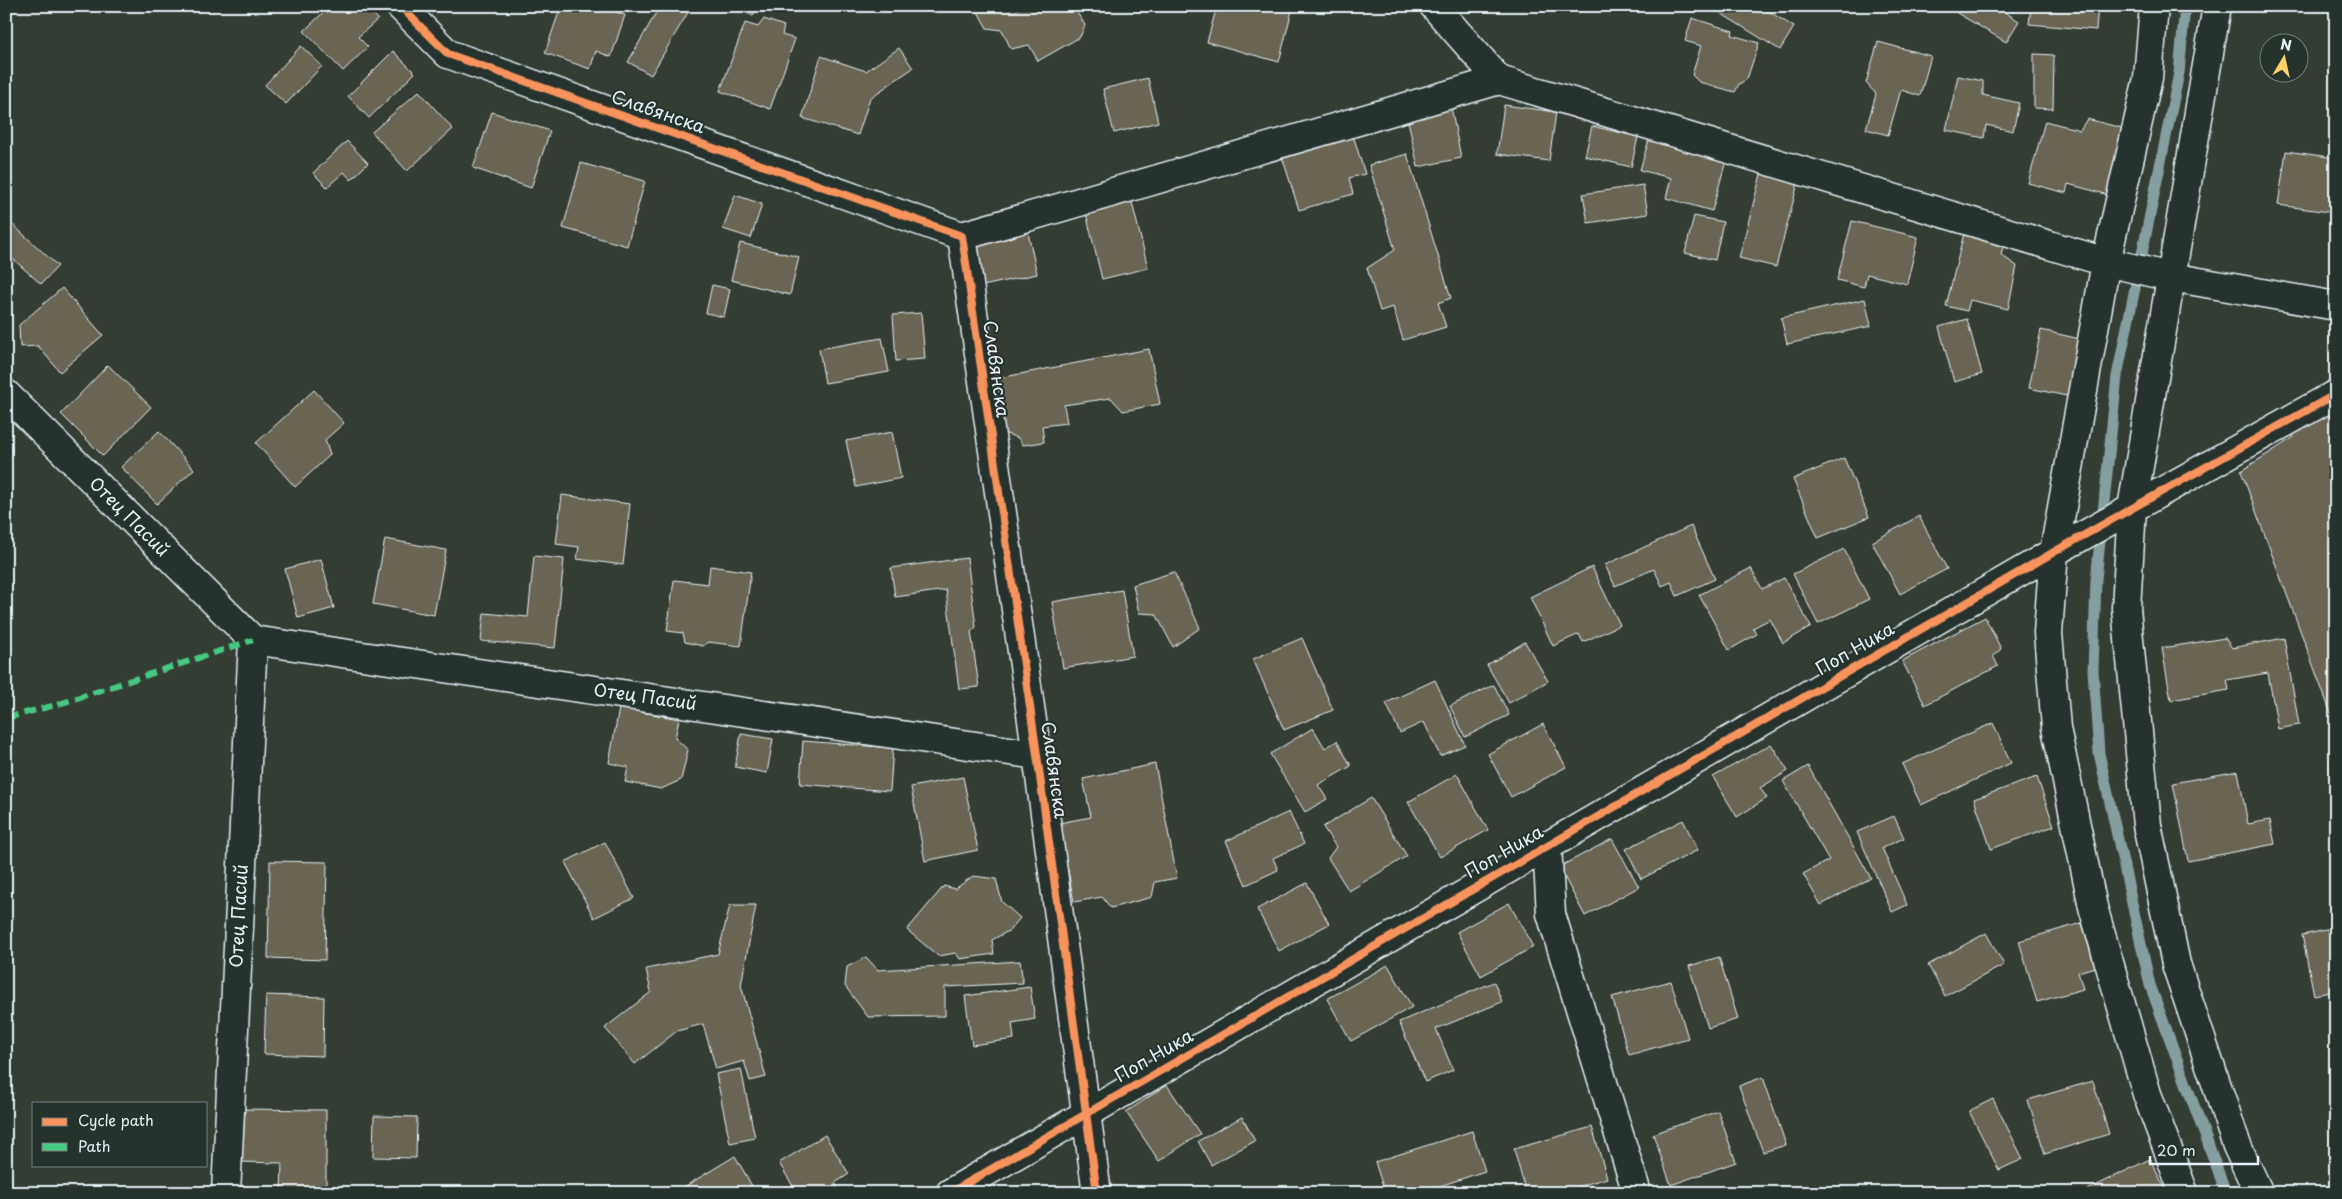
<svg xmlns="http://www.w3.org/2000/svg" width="2342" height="1199" font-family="'Playpen Sans',sans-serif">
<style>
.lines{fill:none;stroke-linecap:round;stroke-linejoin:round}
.stream{stroke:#859fa0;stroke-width:11}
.building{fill:#6a6552;stroke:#e8f1f8}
.minor-casing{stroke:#e8f1f8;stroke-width:31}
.minor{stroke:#26332d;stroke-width:28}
.quiet{stroke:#46c982;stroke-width:6;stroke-dasharray:12 6;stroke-linecap:butt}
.cycleway-casing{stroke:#26332d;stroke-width:11}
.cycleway{stroke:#f8935d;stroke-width:8}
.labels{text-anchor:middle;stroke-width:4;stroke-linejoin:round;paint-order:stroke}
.street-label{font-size:18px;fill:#e8f1f8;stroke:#26332d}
</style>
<rect width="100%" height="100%" fill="#343d34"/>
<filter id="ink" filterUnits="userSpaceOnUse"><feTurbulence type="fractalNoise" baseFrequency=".02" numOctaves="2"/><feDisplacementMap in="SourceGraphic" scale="10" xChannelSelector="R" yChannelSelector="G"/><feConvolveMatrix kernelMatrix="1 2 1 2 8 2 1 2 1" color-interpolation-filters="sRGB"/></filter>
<g filter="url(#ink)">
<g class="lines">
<path class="stream" d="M 2185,6 L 2179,73 L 2117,376 L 2096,580 L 2093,671 L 2099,753 L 2150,985 L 2226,1193"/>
</g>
<path class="building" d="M 330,6 L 366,6 L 378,19 L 358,37 L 368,47 L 343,71 L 304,31 Z
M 561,6 L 598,6 L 625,15 L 611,57 L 596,51 L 590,69 L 545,53 Z
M 660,6 L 684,6 L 690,9 L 651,75 L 628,62 Z
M 733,6 L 758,6 L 753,16 Z
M 982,6 L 1010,6 L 1013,12 L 1024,6 L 1067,6 L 1074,8 L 1085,25 L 1080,37 L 1038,61 L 1029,45 L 1011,49 L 1002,30 L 987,28 L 977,10 Z
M 1217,6 L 1293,6 L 1279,62 L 1207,42 Z
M 1720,6 L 1760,6 L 1794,27 L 1780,50 L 1717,11 Z
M 1960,6 L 1995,6 L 2019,21 L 2006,42 L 1957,13 Z
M 2031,6 L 2098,6 L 2096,30 L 2029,24 Z
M 1692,18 L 1733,31 L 1732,35 L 1759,43 L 1747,79 L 1739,84 L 1735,92 L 1699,82 L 1692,75 L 1701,46 L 1685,41 Z
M 764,19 L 784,26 L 782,35 L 795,39 L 770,109 L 720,91 L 745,23 L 758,27 Z
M 1878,42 L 1931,56 L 1920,96 L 1901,90 L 1888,135 L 1866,129 L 1876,94 L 1866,83 Z
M 301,46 L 322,66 L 286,104 L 265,85 Z
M 899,48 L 913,68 L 870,98 L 858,135 L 802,118 L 821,56 L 866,71 Z
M 393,51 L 415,73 L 369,118 L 348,96 Z
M 2034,54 L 2054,55 L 2053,109 L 2034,108 Z
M 1958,76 L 1983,81 L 1983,95 L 2019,103 L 2013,131 L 1986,125 L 1984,138 L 1946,130 Z
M 1148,78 L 1158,122 L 1114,133 L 1103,89 Z
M 419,91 L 453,129 L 407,171 L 372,132 Z
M 1504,105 L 1556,112 L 1549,161 L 1497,154 Z
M 1451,107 L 1461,158 L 1418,167 L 1407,116 Z
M 492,112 L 550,131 L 531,188 L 473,168 Z
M 2087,119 L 2126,129 L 2109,195 L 2068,184 L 2066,193 L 2028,183 L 2045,121 L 2080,130 Z
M 1592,126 L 1638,137 L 1631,167 L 1585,156 Z
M 1352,132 L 1365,174 L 1349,178 L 1353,194 L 1299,210 L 1281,153 Z
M 1650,136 L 1727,157 L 1712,211 L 1666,198 L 1671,178 L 1640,170 Z
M 347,141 L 368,163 L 351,180 L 344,172 L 327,187 L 313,173 Z
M 2286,151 L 2336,158 L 2336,213 L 2278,205 Z
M 1407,154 L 1451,298 L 1438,303 L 1446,327 L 1403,340 L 1393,307 L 1380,311 L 1367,268 L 1395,250 L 1369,165 Z
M 581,163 L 645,181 L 627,246 L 563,228 Z
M 1761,174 L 1798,183 L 1776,267 L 1739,258 Z
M 1643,185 L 1648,214 L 1588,223 L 1583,194 Z
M 735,195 L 762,204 L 751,238 L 723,229 Z
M 1131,198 L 1148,268 L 1102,279 L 1085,209 Z
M 1694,216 L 1723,222 L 1715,260 L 1685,253 Z
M 1852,221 L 1918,237 L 1907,284 L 1867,274 L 1864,287 L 1837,280 Z
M 11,223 L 58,266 L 41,284 L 13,259 L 6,267 L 6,228 Z
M 1966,225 L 2006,235 L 2001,255 L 2017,266 L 2008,309 L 1970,300 L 1967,311 L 1946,306 Z
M 1027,228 L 1037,274 L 983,286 L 972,240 Z
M 740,243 L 799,257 L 790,295 L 731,280 Z
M 712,285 L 730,289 L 724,317 L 706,313 Z
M 62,288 L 103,335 L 60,372 L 38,346 L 20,347 L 19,325 Z
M 1865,299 L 1871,326 L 1787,344 L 1781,318 Z
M 921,313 L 925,359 L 896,361 L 893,315 Z
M 1967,319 L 1982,374 L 1954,382 L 1939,327 Z
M 2041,330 L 2084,340 L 2071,397 L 2029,388 Z
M 882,338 L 889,372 L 825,383 L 819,349 Z
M 1149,349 L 1160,404 L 1123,411 L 1111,398 L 1064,405 L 1067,423 L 1042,426 L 1044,442 L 1023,445 L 1018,438 L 1004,433 L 994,379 Z
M 108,365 L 151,407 L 103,456 L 61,414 Z
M 314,390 L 344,423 L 325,440 L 330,455 L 295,487 L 256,443 Z
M 2336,407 L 2336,727 L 2241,471 L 2294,437 L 2290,431 Z
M 159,431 L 194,469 L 157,504 L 121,467 Z
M 892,432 L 901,478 L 856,487 L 846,441 Z
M 1844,458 L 1869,517 L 1818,538 L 1793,479 Z
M 562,495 L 630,504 L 623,565 L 577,559 L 579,547 L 556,544 Z
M 1919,516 L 1947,569 L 1900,594 L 1872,542 Z
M 1691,526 L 1715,579 L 1677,596 L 1671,582 L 1662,586 L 1654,569 L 1615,586 L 1605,565 Z
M 385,539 L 446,550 L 434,615 L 373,604 Z
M 1844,549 L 1869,599 L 1818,624 L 1793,574 Z
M 534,556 L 564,559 L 555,648 L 481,641 L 484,613 L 528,617 Z
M 967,558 L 976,627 L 971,632 L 979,687 L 959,689 L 946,590 L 895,597 L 891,568 Z
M 321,559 L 334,608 L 298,618 L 285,569 Z
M 710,566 L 751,572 L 741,646 L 708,642 L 703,646 L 685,642 L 683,633 L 667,631 L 674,580 L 708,584 Z
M 1592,567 L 1620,625 L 1583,642 L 1579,634 L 1553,646 L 1530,597 Z
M 1751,568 L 1762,589 L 1784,578 L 1811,627 L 1783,643 L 1770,619 L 1753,628 L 1757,634 L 1729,650 L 1699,595 Z
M 1174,572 L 1200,628 L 1173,647 L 1156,614 L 1139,613 L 1133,585 Z
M 1122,590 L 1133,656 L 1063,668 L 1052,602 Z
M 1985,617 L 2001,649 L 1993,656 L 1998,666 L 1925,705 L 1902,661 Z
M 1302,638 L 1333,710 L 1284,730 L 1253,659 Z
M 2225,638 L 2232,648 L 2284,638 L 2299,725 L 2278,729 L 2268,673 L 2227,680 L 2229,690 L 2171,700 L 2162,648 Z
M 1525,642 L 1548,681 L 1509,703 L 1487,665 Z
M 1435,680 L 1465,745 L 1440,756 L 1424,722 L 1400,733 L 1386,703 Z
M 1494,685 L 1509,715 L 1465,737 L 1450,706 Z
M 619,708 L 679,719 L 675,738 L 688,750 L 681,780 L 661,789 L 625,782 L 628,767 L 609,763 Z
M 1993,723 L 2011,763 L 1921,805 L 1902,764 Z
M 1543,724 L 1566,767 L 1511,797 L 1488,754 Z
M 1313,728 L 1325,748 L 1337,741 L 1351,766 L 1318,785 L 1327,799 L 1305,812 L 1270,754 Z
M 741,734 L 773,739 L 767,773 L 735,767 Z
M 803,741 L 893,748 L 890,791 L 800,784 Z
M 1771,744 L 1788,771 L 1760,788 L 1767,798 L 1737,817 L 1713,777 Z
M 1155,764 L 1177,878 L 1155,882 L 1152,897 L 1111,908 L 1102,897 L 1074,902 L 1059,823 L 1091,817 L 1083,779 Z
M 1808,766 L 1871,878 L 1821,905 L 1803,874 L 1829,860 L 1783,781 Z
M 2238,771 L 2248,824 L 2270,820 L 2275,844 L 2188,861 L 2173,783 Z
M 1457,774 L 1488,830 L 1440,857 L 1408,802 Z
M 963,777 L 978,850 L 925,861 L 911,787 Z
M 2037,777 L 2054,826 L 1991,849 L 1974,799 Z
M 1371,798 L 1407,856 L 1349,891 L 1328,858 L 1336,847 L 1323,827 Z
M 1289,812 L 1304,844 L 1273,858 L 1278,870 L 1246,885 L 1226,841 Z
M 1894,816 L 1904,838 L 1882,848 L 1907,905 L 1892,912 L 1857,832 Z
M 1683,820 L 1698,850 L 1641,879 L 1626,849 Z
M 1612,839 L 1639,887 L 1585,916 L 1559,867 Z
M 605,842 L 634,898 L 594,918 L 565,862 Z
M 270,861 L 327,862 L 325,960 L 268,958 Z
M 973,876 L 996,879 L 1002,902 L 1020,918 L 1010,930 L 992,940 L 994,954 L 960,959 L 956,953 L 938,956 L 907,930 L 944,886 L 955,889 Z
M 1307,883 L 1329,924 L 1279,951 L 1257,909 Z
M 1509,903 L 1533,947 L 1481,976 L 1457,932 Z
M 730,905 L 756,905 L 741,985 L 766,1077 L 750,1081 L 744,1061 L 716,1069 L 703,1024 L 677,1031 L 635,1064 L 605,1028 L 651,992 L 646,969 L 718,954 Z
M 2082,923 L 2095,967 L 2078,972 L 2083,989 L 2037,1002 L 2019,941 Z
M 2336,928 L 2336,991 L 2314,995 L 2302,935 Z
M 1986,933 L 2004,965 L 1945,996 L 1928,965 Z
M 866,957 L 878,970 L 1020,961 L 1023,983 L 945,987 L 945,1016 L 868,1017 L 845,986 L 847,967 Z
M 1719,957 L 1738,1019 L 1708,1028 L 1689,966 Z
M 1388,965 L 1412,1007 L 1351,1041 L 1327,999 Z
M 1671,981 L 1688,1038 L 1629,1055 L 1612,997 Z
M 1494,982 L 1502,1002 L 1436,1029 L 1453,1070 L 1425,1082 L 1399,1022 Z
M 1030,987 L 1035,1019 L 1012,1023 L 1014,1039 L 972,1045 L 965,996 Z
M 266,995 L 324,997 L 323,1056 L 264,1054 Z
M 741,1069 L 755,1138 L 730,1143 L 716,1074 Z
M 1763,1077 L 1786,1145 L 1763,1152 L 1739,1086 Z
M 2093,1081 L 2109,1134 L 2045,1154 L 2028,1100 Z
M 1167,1085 L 1200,1134 L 1159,1161 L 1126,1112 Z
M 1993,1099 L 2023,1159 L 1999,1170 L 1969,1111 Z
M 237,1109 L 326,1110 L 326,1191 L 281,1191 L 282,1163 L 237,1162 Z
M 1718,1111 L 1736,1162 L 1671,1185 L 1653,1134 Z
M 2336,1115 L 2336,1132 L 2330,1118 Z
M 374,1116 L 417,1117 L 416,1158 L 373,1157 Z
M 1242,1117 L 1255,1141 L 1211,1165 L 1198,1141 Z
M 1592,1127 L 1607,1178 L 1557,1193 L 1526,1193 L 1514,1149 Z
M 1472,1131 L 1485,1171 L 1419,1193 L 1385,1193 L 1375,1162 Z
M 825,1135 L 849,1174 L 835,1183 L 840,1193 L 797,1193 L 779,1163 Z
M 735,1156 L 756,1193 L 687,1193 L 684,1187 Z
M 2150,1159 L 2167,1193 L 2086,1193 L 2085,1191 Z"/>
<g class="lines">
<g class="minor-casing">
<path id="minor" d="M 400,6 L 448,54 L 962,236 L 1037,755 L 1097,1193
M 1434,6 L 1499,80
M 2154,6 L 2148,78 L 2106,262 L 2054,552 L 2048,633 L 2056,728 L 2093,907 L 2147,1094 L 2184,1193
M 2217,6 L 2132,508 L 2126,608 L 2147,825 L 2176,964 L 2237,1146 L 2259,1193
M 962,236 L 1499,80 L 2106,262 L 2171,277 L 2336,306
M 6,394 L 253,640
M 1547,845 L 1551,914 L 1637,1193
M 226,1193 L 253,640 L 1037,755
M 950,1193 L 2054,552 L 2336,394"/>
</g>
<use href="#minor" class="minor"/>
<path class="quiet" d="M 6,718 L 56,705 L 253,640"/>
<g class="cycleway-casing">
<path id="cycleway" d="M 400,6 L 448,54 L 962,236 L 1037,755 L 1097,1193
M 950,1193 L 2054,552 L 2336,394"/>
</g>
<use href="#cycleway" class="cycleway"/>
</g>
</g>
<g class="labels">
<g class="street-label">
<text transform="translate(658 112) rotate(19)" y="6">Славянска</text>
<text transform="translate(996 369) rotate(82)" y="6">Славянска</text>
<text transform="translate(129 517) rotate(45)" y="6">Отец Пасий</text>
<text transform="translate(1855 649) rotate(-30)" y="6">Поп Ника</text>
<text transform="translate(645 697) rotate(8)" y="6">Отец Пасий</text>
<text transform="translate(1054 770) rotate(82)" y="6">Славянска</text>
<text transform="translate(1504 852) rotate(-30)" y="6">Поп Ника</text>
<text transform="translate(239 916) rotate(-87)" y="6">Отец Пасий</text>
<text transform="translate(1154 1056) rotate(-30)" y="6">Поп Ника</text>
</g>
</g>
<rect width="2342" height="1199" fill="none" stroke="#26332d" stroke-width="25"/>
<rect x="12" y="12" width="2317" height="1174" fill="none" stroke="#e8f1f8" stroke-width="2" filter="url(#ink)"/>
<rect x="32" y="1102" width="175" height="65" fill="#26332d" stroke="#747f7e"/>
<rect x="42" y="1118" width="25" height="8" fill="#f8935d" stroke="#747f7e"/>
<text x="78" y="1126" font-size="15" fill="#e8f1f8">Cycle path</text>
<rect x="42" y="1143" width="25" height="8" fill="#46c982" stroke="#747f7e"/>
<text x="78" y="1152" font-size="15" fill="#e8f1f8">Path</text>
<g transform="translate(2284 58) rotate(9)"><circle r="24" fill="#26332d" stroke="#747f7e"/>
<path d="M0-4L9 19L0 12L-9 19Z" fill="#ffd166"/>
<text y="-8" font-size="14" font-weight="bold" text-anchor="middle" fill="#e8f1f8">N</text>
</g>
<path d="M2150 1156v8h108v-8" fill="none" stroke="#e8f1f8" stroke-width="2.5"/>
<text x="2157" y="1156" font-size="15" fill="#e8f1f8" stroke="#26332d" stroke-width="4" paint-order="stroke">20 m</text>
</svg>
